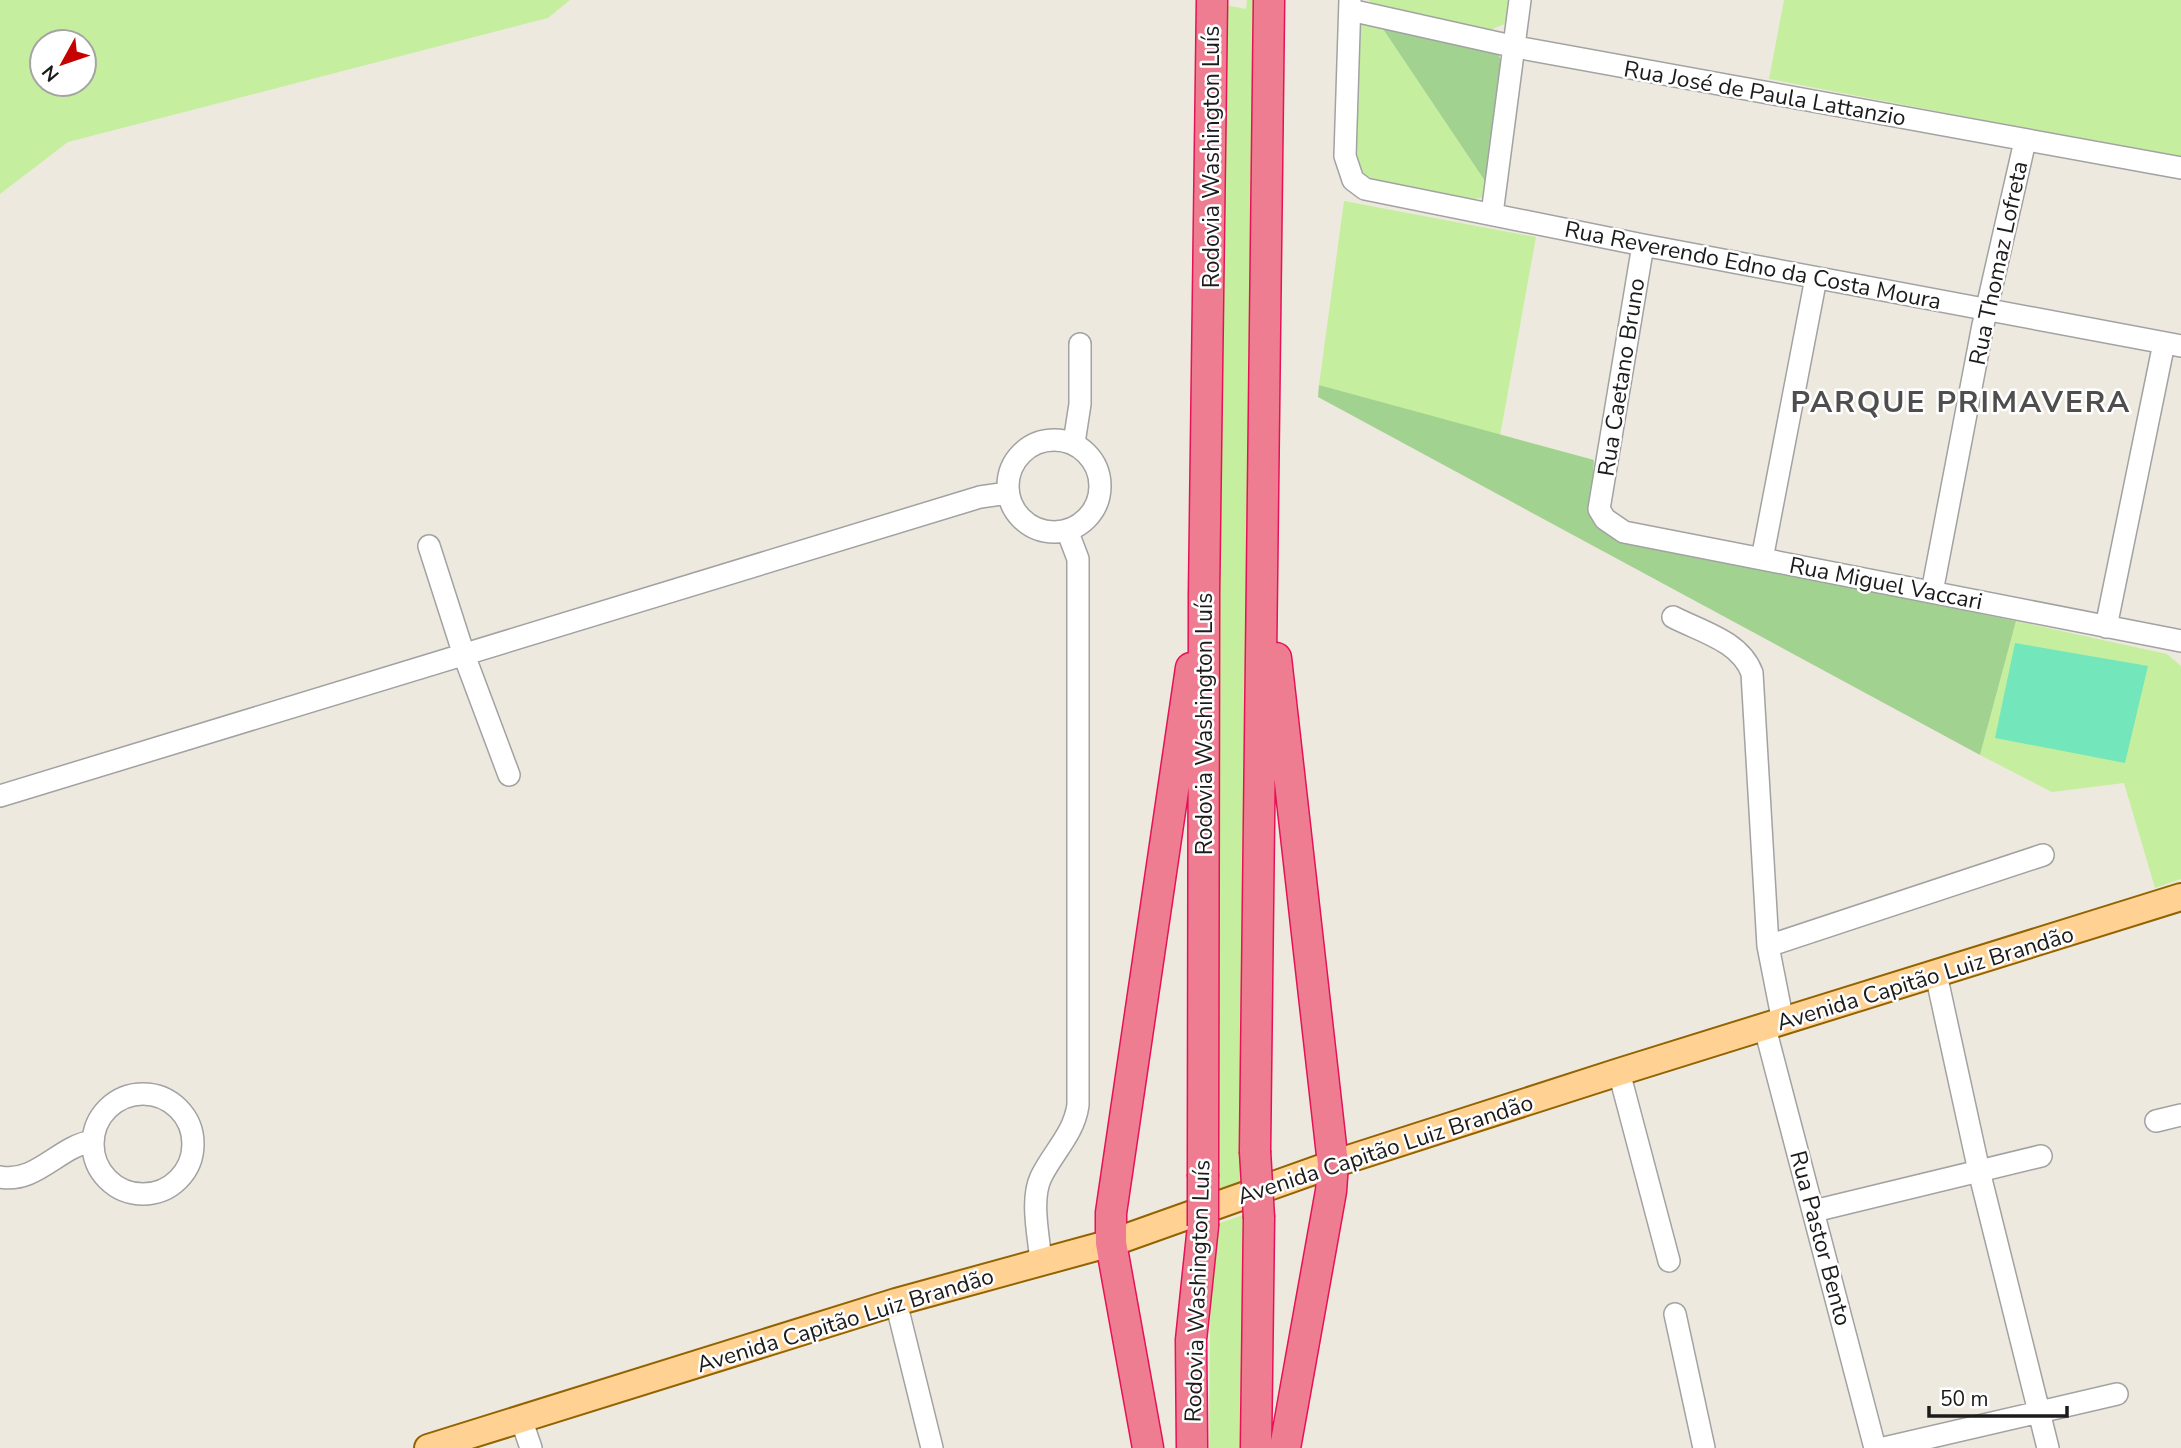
<svg xmlns="http://www.w3.org/2000/svg" width="2181" height="1448" font-family="'Nunito Sans',sans-serif">
<style>
.grass{fill:#c5ef9e;fill-rule:evenodd}
.forest{fill:#a2d28f}
.pitch{fill:#74e6bb}
.lines{fill:none;stroke-linecap:round;stroke-linejoin:round}
.minor-casing{stroke:#a2a2a2;stroke-width:24}
.major-casing{stroke:#926300;stroke-width:30}
.highway-casing{stroke:#e61258;stroke-width:33}
.minor{stroke:#fff;stroke-width:21}
.major{stroke:#ffd293;stroke-width:26}
.highway{stroke:#ef7d91;stroke-width:30}
.highway-bridge-casing{stroke:#e61258;stroke-width:33;stroke-linecap:butt}
.highway-bridge{stroke:#ef7d91;stroke-width:30}
.labels{text-anchor:middle;stroke-width:5;stroke-linejoin:round;paint-order:stroke}
.street-label{font-size:23px;fill:#1b1b1b;stroke:#fff}
.district-label{font-size:30px;font-weight:bold;letter-spacing:2px;fill:#4e4e4e;stroke:#fff}
</style>
<rect width="100%" height="100%" fill="#eee9df"/>
<path class="grass" d="M 0,0 L 570,0 L 548,18 L 68,142 L 0,194 ZM 42,42 L 84,42 L 84,84 L 42,84 Z
M 1247,0 L 1260,0 L 1247,1184 L 1219,1193 L 1214,1173 L 1220,4 L 1246,9 Z
M 1368,0 L 1513,0 L 1507,23 L 1490,30 L 1380,9 Z
M 1784,0 L 2181,0 L 2181,158 L 1769,79 Z
M 1377,20 L 1489,187 L 1486,197 L 1468,200 L 1366,182 L 1350,153 L 1357,27 L 1362,21 Z
M 1344,201 L 1536,237 L 1500,436 L 1319,385 Z
M 2016,621 L 2167,654 L 2181,666 L 2181,879 L 2155,888 L 2124,783 L 2052,792 L 1980,755 Z
M 1246,1214 L 1244,1448 L 1209,1448 L 1211,1232 L 1220,1223 Z"/>
<path class="forest" d="M 1377,20 L 1498,53 L 1502,64 L 1489,187 Z
M 1319,385 L 1594,460 L 1590,510 L 1622,541 L 2016,621 L 1980,755 L 1318,397 Z"/>
<path class="pitch" d="M 2015,643 L 2148,666 L 2125,763 L 1995,738 Z"/>
<g class="lines">
<g class="minor-casing">
<path id="minor" d="M 1350,0 L 1345,156 L 1353,180 L 1365,189 L 1643,245 L 2181,346
M 1350,10 L 1516,47 L 2181,168
M 1492,214 L 1520,0
M 1643,245 L 1599,509 L 1605,519 L 1624,532 L 2181,641
M1008 486a46 46 0 1 1 92 0a46 46 0 1 1-92 0Z
M 1074,443 L 1080,404 L 1080,344
M 429,546 L 464,655 L 509,775
M 1762,559 L 1816,278
M 1932,592 L 1983,325 L 2025,141
M 1673,617 C 1702,632 1740,641 1752,673 L 1768,946 L 1783,1022
M 2106,627 L 2164,343
M 0,796 L 980,497 L 1008,493
M 1768,946 L 2043,855
M 1936,974 L 1979,1171 L 2048,1448
M 1765,1028 L 1875,1448
M 1619,1072 L 1669,1261
M93 1144a50 50 0 1 1 100 0a50 50 0 1 1-100 0Z
M 2156,1121 L 2181,1115
M 0,1177 C 36,1184 59,1146 93,1141
M 1814,1211 L 2041,1156
M 1041,1262 C 1039,1237 1030,1200 1041,1177 C 1053,1152 1074,1134 1078,1105 L 1078,559 L 1067,530
M 896,1302 L 932,1448
M 1675,1314 L 1704,1448
M 521,1419 L 531,1448
M 1884,1448 L 2117,1394"/>
</g>
<g class="major-casing">
<path id="major" d="M 428,1448 L 896,1302 L 1111,1243 L 1333,1164 L 1619,1072 L 2181,897"/>
</g>
<g class="highway-casing">
<path id="highway" d="M 1276,658 L 1333,1164 L 1331,1191 L 1285,1448
M 1255,1151 L 1269,0
M 1203,1174 L 1204,595 L 1212,0
M 1148,1448 L 1111,1243 L 1111,1213 L 1191,668
M 1192,1448 L 1191,1340 L 1203,1226
M 1256,1448 L 1259,1218"/>
</g>
<use href="#minor" class="minor"/>
<use href="#major" class="major"/>
<use href="#highway" class="highway"/>
<g class="highway-bridge-casing">
<path id="highway-bridge" d="M 1255,1151 L 1259,1218
M 1203,1226 L 1203,1174"/>
</g>
<use href="#highway-bridge" class="highway-bridge"/>
</g>
<g class="labels">
<g class="street-label">
<text transform="translate(1765 93) rotate(10)" y="8">Rua José de Paula Lattanzio</text>
<text transform="translate(1211 157) rotate(-90)" y="8">Rodovia Washington Luís</text>
<text transform="translate(1998 263) rotate(-78)" y="8">Rua Thomaz Lofreta</text>
<text transform="translate(1753 265) rotate(11)" y="8">Rua Reverendo Edno da Costa Moura</text>
<text transform="translate(1621 377) rotate(-81)" y="8">Rua Caetano Bruno</text>
<text transform="translate(1886 583) rotate(11)" y="8">Rua Miguel Vaccari</text>
<text transform="translate(1204 724) rotate(-90)" y="8">Rodovia Washington Luís</text>
<text transform="translate(1925 978) rotate(-17)" y="8">Avenida Capitão Luiz Brandão</text>
<text transform="translate(1385 1149) rotate(-18)" y="8">Avenida Capitão Luiz Brandão</text>
<text transform="translate(1821 1238) rotate(75)" y="8">Rua Pastor Bento</text>
<text transform="translate(1197 1291) rotate(-88)" y="8">Rodovia Washington Luís</text>
<text transform="translate(845 1320) rotate(-17)" y="8">Avenida Capitão Luiz Brandão</text>
</g>
<g class="district-label">
<text x="1961" y="412">PARQUE PRIMAVERA</text>
</g>
</g>
<g transform="translate(63 63) rotate(230)"><circle r="33" fill="#ffffff" stroke="#a4a4a4" stroke-width="2"/>
<path d="M0-5L12 26L0 18L-12 26Z" fill="#c60200"/>
<text y="-10" font-size="19" font-weight="bold" text-anchor="middle" fill="#1b1b1b">N</text>
</g>
<path d="M1929 1406v10h138v-10" fill="none" stroke="#1b1b1b" stroke-width="3.5"/>
<text x="1940" y="1406" font-size="21" fill="#1b1b1b" stroke="#ffffff" stroke-width="5" paint-order="stroke">50 m</text>
</svg>
